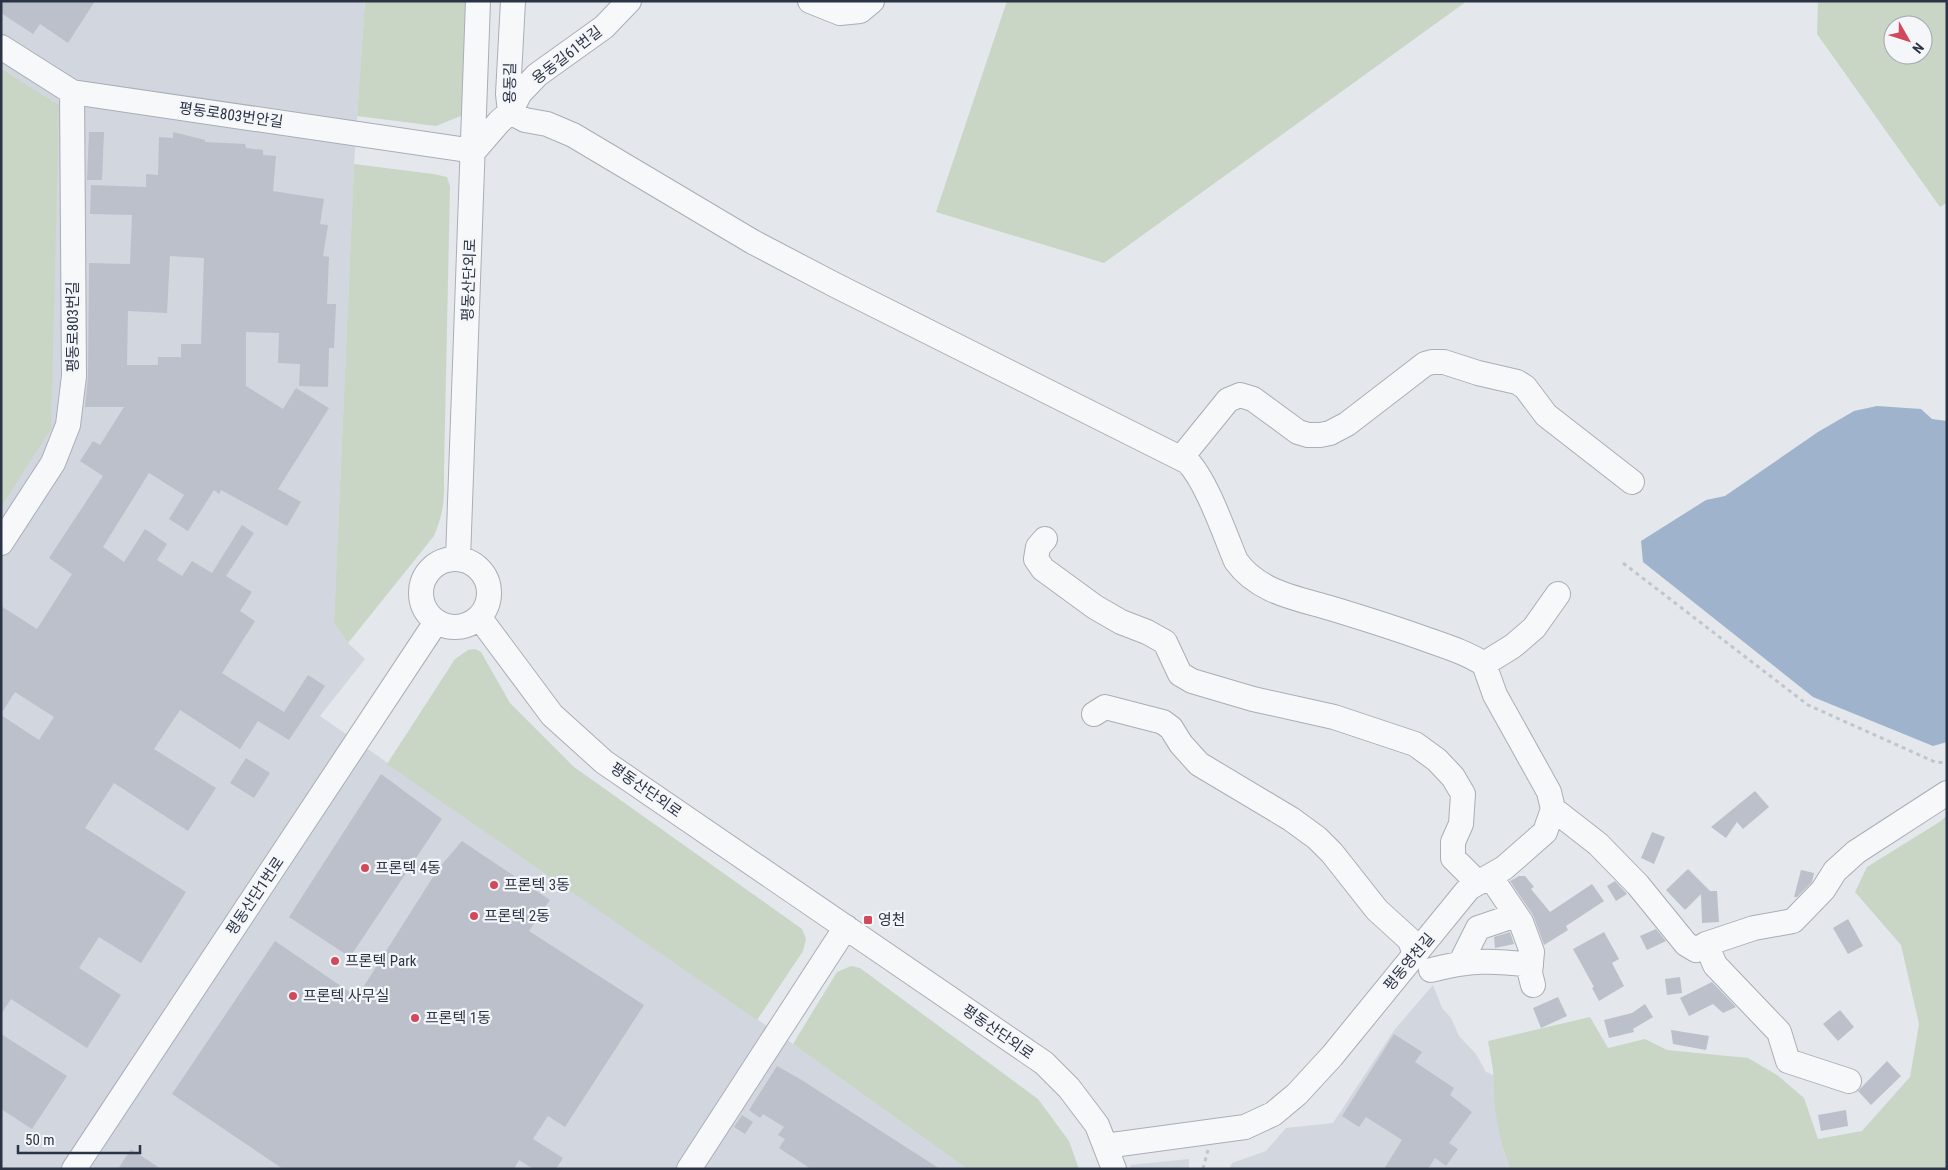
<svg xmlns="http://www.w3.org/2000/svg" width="1948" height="1170" font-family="'Roboto Condensed','Noto Sans KR',sans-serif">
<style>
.built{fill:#d2d6de}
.green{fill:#c9d6c5;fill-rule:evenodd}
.water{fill:#9fb4cc}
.building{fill:#bbc0ca;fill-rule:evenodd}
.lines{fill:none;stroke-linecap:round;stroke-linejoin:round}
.minor-casing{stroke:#a9aeb7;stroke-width:26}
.path{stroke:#c2c5cb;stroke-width:3;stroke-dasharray:4 4;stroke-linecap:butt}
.minor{stroke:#f7f8fa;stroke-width:24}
.poi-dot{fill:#d1495b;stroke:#f4f6f9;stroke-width:2}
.labels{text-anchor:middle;stroke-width:4.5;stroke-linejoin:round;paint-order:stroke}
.street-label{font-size:15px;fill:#2b3445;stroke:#f4f6f9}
.poi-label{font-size:15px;fill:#2b3445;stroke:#f4f6f9;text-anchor:start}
</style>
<rect width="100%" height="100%" fill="#e4e7ec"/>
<path class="built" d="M 1,1 L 365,1 L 354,164 L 334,623 L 348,643 L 365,659 L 320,716 L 793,1044 L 967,1169 L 1,1169 Z
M 1433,985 L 1442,1008 L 1451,1018 L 1459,1036 L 1476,1054 L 1486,1072 L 1493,1075 L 1502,1146 L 1510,1169 L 1229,1169 L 1232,1163 L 1266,1151 L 1286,1128 L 1333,1123 L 1395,1029 Z
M 1189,1159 L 1189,1169 L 1131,1169 L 1130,1165 Z"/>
<path class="green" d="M 365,1 L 467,1 L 463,115 L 436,126 L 357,116 Z
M 1007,1 L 1467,1 L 1104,263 L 936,212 Z
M 1818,1 L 1947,1 L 1947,203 L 1940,207 L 1817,34 ZM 1893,25 L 1923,25 L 1923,55 L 1893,55 Z
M 1,69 L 59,105 L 51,429 L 1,507 Z
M 354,164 L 433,174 L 447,177 L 450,186 L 444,471 C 444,500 445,509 434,536 L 348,643 L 334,623 Z
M 475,649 L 481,652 L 510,703 L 574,767 L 802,929 L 806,939 L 803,951 L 757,1020 L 387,764 L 455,659 L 468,650 Z
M 1947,815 L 1947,1169 L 1510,1169 L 1502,1146 L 1495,1110 L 1493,1070 L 1488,1041 L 1590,1017 L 1608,1048 L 1645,1039 L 1667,1050 L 1748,1058 L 1777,1075 L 1804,1098 L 1818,1139 L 1862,1131 L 1910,1077 L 1919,1024 L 1901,945 L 1855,892 L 1867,867 L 1941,821 Z
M 851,966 L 860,968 L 1038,1099 L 1069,1141 L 1079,1169 L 967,1169 L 793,1044 L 837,972 Z"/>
<path class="water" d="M 1877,406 L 1921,409 L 1932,419 L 1947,421 L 1947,742 L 1933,746 L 1813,697 L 1643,562 L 1641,541 L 1706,500 L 1725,496 L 1818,432 L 1854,411 Z"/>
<path class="building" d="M 1,1 L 95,1 L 68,43 L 40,24 L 33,34 L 1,13 Z
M 89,132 L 104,132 L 102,180 L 87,180 Z
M 173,132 L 205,140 L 205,142 L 245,144 L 246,148 L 263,150 L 263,155 L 276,156 L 273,191 L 324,199 L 320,224 L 328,225 L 323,256 L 329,257 L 327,304 L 336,304 L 334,348 L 329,348 L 328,387 L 299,386 L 300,364 L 278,363 L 279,333 L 246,332 L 246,386 L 283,409 L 296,388 L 329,408 L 278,489 L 301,502 L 287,526 L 221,490 L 219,494 L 214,490 L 188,531 L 169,519 L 184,495 L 149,473 L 103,547 L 124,562 L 145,529 L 167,544 L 157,560 L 182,576 L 192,561 L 212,573 L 242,525 L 254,533 L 226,576 L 252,592 L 240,611 L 255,621 L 222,673 L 284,712 L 308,675 L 325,686 L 289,740 L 258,721 L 240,749 L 180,710 L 154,749 L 216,788 L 188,831 L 114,783 L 85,828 L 186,892 L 141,963 L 99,937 L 79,968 L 121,995 L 87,1048 L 11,999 L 1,1014 L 1,715 L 39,740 L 54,717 L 15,692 L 1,714 L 1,606 L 37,629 L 72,574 L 49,558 L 103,476 L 80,461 L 93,441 L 100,445 L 124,407 L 85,407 L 88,376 L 89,263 L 130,264 L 132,215 L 90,214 L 91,185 L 146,187 L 146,174 L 158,175 L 159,137 L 173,138 ZM 170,256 L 204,258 L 201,344 L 181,344 L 181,357 L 158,357 L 158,365 L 127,365 L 128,311 L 167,313 Z
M 246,758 L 270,773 L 254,798 L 230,783 Z
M 381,774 L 442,819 L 350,957 L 289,917 Z
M 1755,791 L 1769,807 L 1743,829 L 1737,822 L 1726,838 L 1711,827 Z
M 1652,832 L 1665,837 L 1654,864 L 1641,858 Z
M 462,841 L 550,900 L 529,931 L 644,1005 L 565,1127 L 548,1116 L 533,1139 L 563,1158 L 556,1169 L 533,1169 L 519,1160 L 514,1169 L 283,1169 L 172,1094 L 275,941 L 357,997 L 438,869 Z
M 1688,869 L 1710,891 L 1717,891 L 1719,922 L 1702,923 L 1701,894 L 1685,910 L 1666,890 Z
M 1801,870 L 1814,873 L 1812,882 L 1797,897 L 1794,897 Z
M 1519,876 L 1525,876 L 1534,887 L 1531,889 L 1550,912 L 1592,884 L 1604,901 L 1566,926 L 1568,930 L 1544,945 L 1533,915 L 1510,881 Z
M 1615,881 L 1627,894 L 1616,901 L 1607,886 Z
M 1848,919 L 1863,946 L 1848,954 L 1833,928 Z
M 1656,929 L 1666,941 L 1647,950 L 1640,936 Z
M 1510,932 L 1514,944 L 1495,948 L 1494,937 Z
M 1604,932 L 1619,959 L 1612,963 L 1624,986 L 1599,1001 L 1592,988 L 1594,987 L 1573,949 Z
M 1680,977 L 1682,993 L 1667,995 L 1665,979 Z
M 1712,982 L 1736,1007 L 1723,1013 L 1713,1004 L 1689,1016 L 1680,998 Z
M 1558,997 L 1567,1016 L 1541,1028 L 1533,1008 Z
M 1645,1004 L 1653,1017 L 1633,1029 L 1634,1032 L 1609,1038 L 1604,1020 L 1632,1013 Z
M 1840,1010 L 1854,1027 L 1838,1041 L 1823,1024 Z
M 1671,1030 L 1709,1036 L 1706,1050 L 1673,1044 Z
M 1,1034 L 67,1076 L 32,1129 L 1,1109 Z
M 1394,1034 L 1422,1052 L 1415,1062 L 1454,1088 L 1450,1095 L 1472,1112 L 1449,1143 L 1458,1149 L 1446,1166 L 1435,1158 L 1428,1169 L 1384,1169 L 1402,1140 L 1366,1117 L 1359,1127 L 1342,1116 Z
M 1887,1061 L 1901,1076 L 1871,1105 L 1858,1091 Z
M 777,1066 L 800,1079 L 940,1169 L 811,1169 L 779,1148 L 785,1139 L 778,1135 L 784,1127 L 763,1114 L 760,1118 L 749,1110 Z
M 1846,1110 L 1848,1126 L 1821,1131 L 1818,1115 Z
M 742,1115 L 753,1122 L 745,1134 L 734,1127 Z
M 131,1149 L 161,1169 L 118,1169 Z"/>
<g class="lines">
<g class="minor-casing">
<path id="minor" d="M 629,1 L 604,27 L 537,75 L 520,93 L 510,112 L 525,120 L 547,124 L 573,135 L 753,242 L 835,285 L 1188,462 C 1207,482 1225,535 1236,561 C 1258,592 1296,598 1330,608 C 1363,618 1395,628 1428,640 C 1448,647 1467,653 1484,664
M 810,1 L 840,13 L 860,11 L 872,1
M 1,47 L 72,92 L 474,151 L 499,122 L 510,112 L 508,94 L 513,1
M 1181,458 L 1228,400 L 1240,395 L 1253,399 L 1298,432 L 1308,435 L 1320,435 L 1330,433 L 1347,424 L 1425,364 L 1432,362 L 1444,362 L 1478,373 L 1517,382 L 1525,387 L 1546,415 L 1632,482
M 1045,539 L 1038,547 L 1036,559 L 1043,569 L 1095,607 L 1121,622 L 1147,632 L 1165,642 L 1180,674 L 1192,681 L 1253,699 L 1334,717 L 1415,744 L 1437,760 L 1453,777 L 1463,794 L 1461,824 L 1453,842 L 1453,858 L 1478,883
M 1,543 L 53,463 L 68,425 L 74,376 L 72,92
M421 593a34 34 0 1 1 68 0a34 34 0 1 1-68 0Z
M 458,559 L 478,1
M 479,617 L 552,715 L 604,762 L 1044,1063 L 1069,1088 L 1097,1125 L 1114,1169
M 1484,664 L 1513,646 L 1534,628 L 1558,594
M 1094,714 L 1105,707 L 1163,722 L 1171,728 L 1181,744 L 1199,764 L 1291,819 L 1317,838 L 1332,853 L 1377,910 L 1410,940 L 1415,955
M 1553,809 L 1598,844 L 1638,885 L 1686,944 L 1696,950 L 1706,944 L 1754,928 L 1793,921 L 1823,890 L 1835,871 L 1856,852 L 1947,793
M 1490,876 L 1521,922 L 1532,952 L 1530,973 L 1533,985
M 1706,944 L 1715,965 L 1779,1032 L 1788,1061 L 1849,1081
M 1461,962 L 1478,928 L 1516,915
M 1431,970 C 1470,960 1492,960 1531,965
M 1105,1146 L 1245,1127 L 1273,1114 L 1297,1094 L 1332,1056 L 1469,888 L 1504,868 L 1545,832 L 1553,809 L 1549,792 L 1495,695 L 1484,664
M 74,1169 L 436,622
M 689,1169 L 846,927"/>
</g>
<path class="path" d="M 1623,563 L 1808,705 L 1935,762 L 1947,763
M 1203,1169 L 1208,1150"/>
<use href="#minor" class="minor"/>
</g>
<g class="poi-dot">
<circle cx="365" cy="868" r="5"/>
<circle cx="494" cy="885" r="5"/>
<circle cx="474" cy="916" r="5"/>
<rect x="863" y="915" width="10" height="10" rx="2.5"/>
<circle cx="335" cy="961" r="5"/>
<circle cx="293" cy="996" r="5"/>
<circle cx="415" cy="1018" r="5"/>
</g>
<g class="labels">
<g class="street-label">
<text transform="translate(567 55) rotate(-38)" y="5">용동길61번길</text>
<text transform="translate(510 83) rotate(-89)" y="5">용동길</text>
<text transform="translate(231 115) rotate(8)" y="5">평동로803번안길</text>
<text transform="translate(469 280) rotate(-88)" y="5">평동산단외로</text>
<text transform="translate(73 327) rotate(-90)" y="5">평동로803번길</text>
<text transform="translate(646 790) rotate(35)" y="5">평동산단외로</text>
<text transform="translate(255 896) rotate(-56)" y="5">평동산단1번로</text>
<text transform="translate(1409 962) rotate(-50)" y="5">평동영천길</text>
<text transform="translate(998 1032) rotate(35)" y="5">평동산단외로</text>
</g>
<g class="poi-label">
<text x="375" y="873">프론텍 4동</text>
<text x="504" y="890">프론텍 3동</text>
<text x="484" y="921">프론텍 2동</text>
<text x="878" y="925">영천</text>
<text x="345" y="966">프론텍 Park</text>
<text x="303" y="1001">프론텍 사무실</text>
<text x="425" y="1023">프론텍 1동</text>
</g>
</g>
<rect width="1948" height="1170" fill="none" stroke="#2b3445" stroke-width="5"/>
<g transform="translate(1908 40) rotate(129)"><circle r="24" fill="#f4f6f9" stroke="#a4a8b1"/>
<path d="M0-4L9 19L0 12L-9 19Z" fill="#d1495b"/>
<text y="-8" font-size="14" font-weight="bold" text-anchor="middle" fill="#2b3445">N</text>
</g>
<path d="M18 1145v8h122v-8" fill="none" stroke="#2b3445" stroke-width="2.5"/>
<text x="25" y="1145" font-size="15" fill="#2b3445" stroke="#f4f6f9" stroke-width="4" paint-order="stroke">50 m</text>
</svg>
